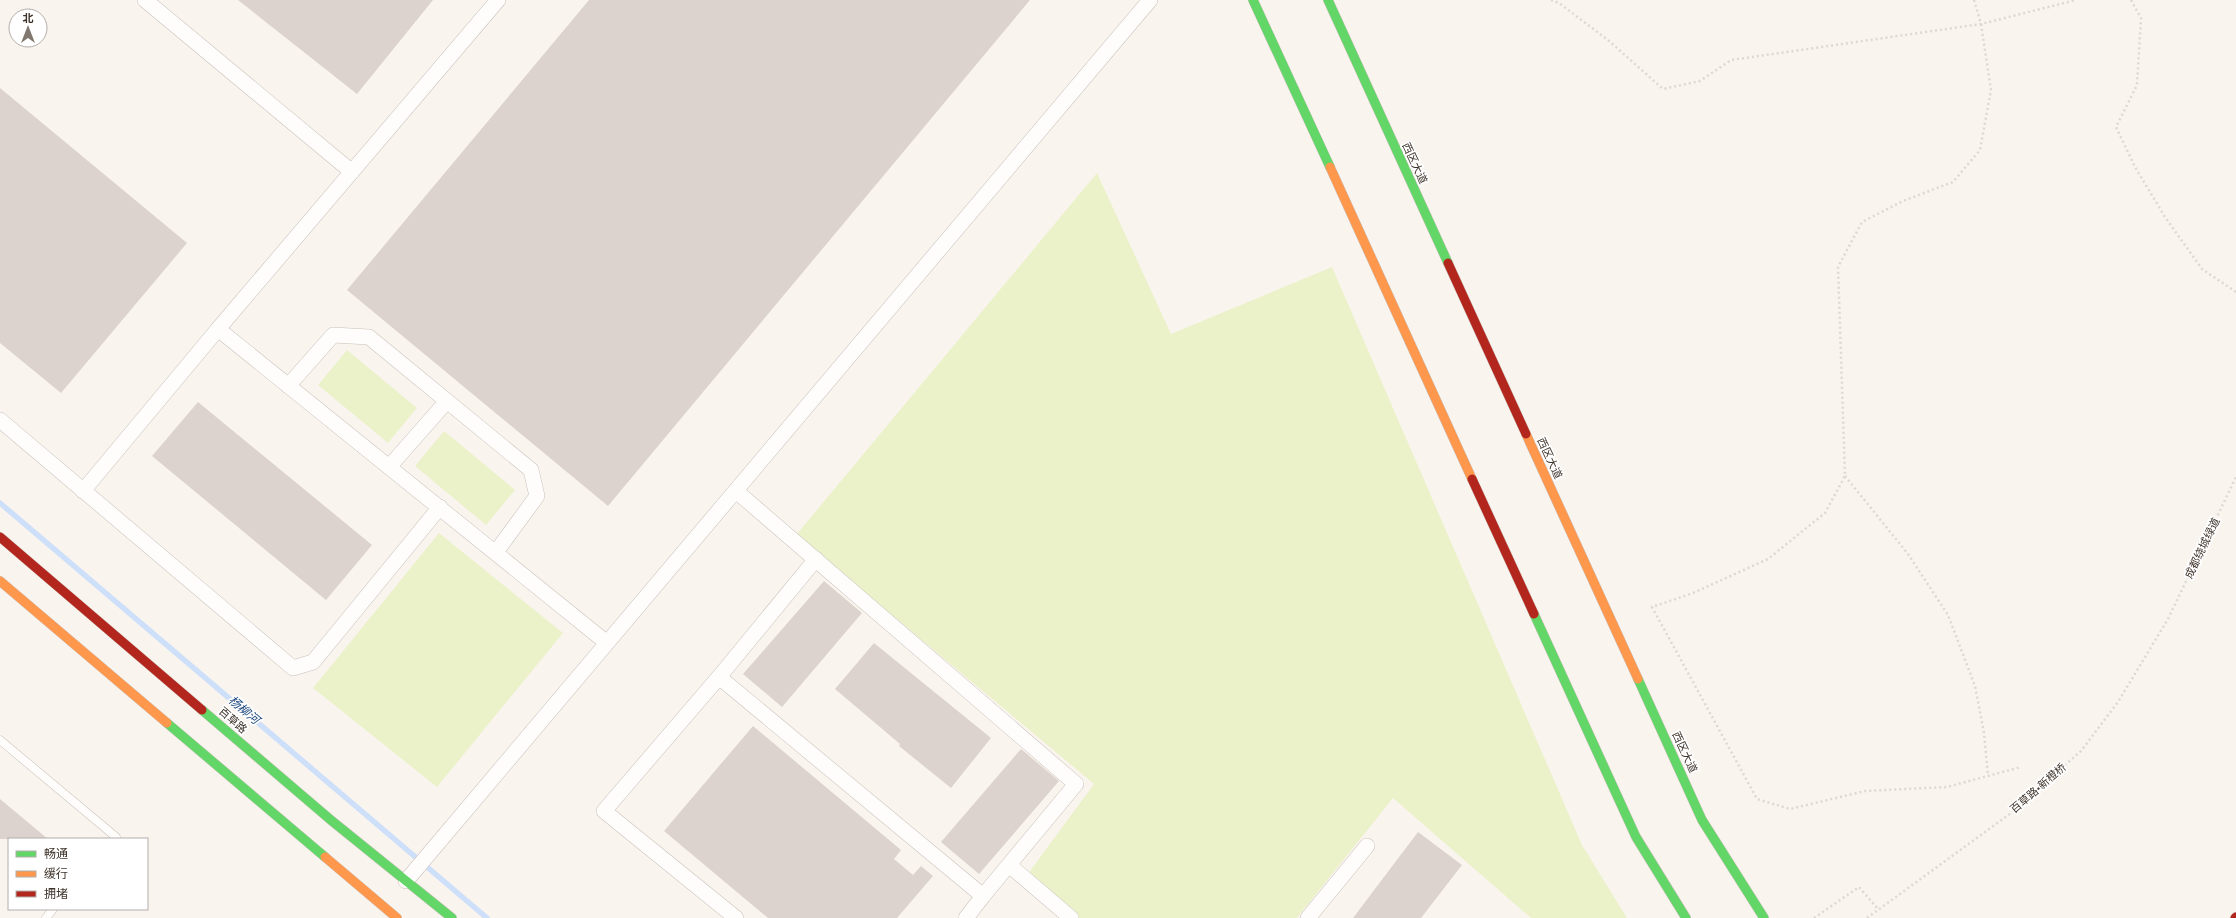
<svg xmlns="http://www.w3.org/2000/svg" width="2236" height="918" font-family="Rubik,'Noto Sans SC',sans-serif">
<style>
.green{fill:#ebf2ca}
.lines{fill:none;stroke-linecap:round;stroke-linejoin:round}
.stream{stroke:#cee0f9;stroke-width:5.5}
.building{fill:#dcd2ce}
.lane-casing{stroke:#c9c1ba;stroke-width:9}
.street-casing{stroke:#c9c1ba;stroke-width:16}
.fast-casing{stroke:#c9c1ba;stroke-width:10}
.slow-casing{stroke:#c9c1ba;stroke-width:10}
.jam-casing{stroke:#c9c1ba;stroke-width:10}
.path{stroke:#dbd8d6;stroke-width:2.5;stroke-dasharray:2 3;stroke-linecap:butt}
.lane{stroke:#fefdfc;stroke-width:8}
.street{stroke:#fefdfc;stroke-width:15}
.fast{stroke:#63d668;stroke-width:9}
.slow{stroke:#ff974d;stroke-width:9}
.jam{stroke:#b3261e;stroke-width:9}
.labels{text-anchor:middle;stroke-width:3.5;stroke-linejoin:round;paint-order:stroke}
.street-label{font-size:11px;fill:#3e332a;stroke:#fff}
.water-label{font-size:12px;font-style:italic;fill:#15437a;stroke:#fff}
</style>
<rect width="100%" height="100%" fill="#faf4ee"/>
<path class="green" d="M 1097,173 L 1171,334 L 1332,267 L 1582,845 L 1627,918 L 1531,918 L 1393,798 L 1297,918 L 1078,918 L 1027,875 L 1094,784 L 796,535 Z
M 347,350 L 417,408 L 388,443 L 318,385 Z
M 444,431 L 515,490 L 486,525 L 415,466 Z
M 439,533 L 563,633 L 437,787 L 313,688 Z"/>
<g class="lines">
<path class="stream" d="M 0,503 L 487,918"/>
</g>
<path class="building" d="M 238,0 L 433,0 L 357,94 Z
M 589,0 L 1030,0 L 608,506 L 347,290 Z
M 0,88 L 187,243 L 61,393 L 0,343 Z
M 198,402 L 372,545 L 326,600 L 152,456 Z
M 824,581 L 862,613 L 782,707 L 743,674 Z
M 874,643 L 991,738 L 951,788 L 899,746 L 900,744 L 835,689 Z
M 753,726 L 901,850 L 894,859 L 913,875 L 921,866 L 933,876 L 897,918 L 768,918 L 664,831 Z
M 1021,749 L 1059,781 L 979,874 L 941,842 Z
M 0,799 L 48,839 L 0,839 Z
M 1418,832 L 1462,865 L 1421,918 L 1353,918 Z"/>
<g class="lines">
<g class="lane-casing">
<path id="lane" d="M 0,740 L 116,837 L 114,839
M 46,918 L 53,909"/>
</g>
<g class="street-casing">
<path id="street" d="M 145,0 L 352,172
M 498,0 L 218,329 L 607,643
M 288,386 L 333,335 L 369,337 L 531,470 L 537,496 L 496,552
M 0,420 L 293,668 L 313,662 L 440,507
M 389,467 L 447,401
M 83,491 L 218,329
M 736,491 L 1076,784 L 983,896 L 719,677 L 816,559
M 719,677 L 604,811 L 736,918
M 1009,865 L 1071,918
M 406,881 L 1150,0
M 966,918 L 983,896
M 1308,918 L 1367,846"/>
</g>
<g class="fast-casing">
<path id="fast" d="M 1253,0 L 1330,167
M 1328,0 L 1448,263
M 1534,614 L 1636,837 L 1686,918
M 1638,679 L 1702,820 L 1764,918
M 202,710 L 332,821 L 452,918
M 167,723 L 325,857"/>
</g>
<g class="slow-casing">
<path id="slow" d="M 1330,167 L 1472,479
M 1526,434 L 1638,679
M 0,581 L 167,723
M 325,857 L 397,918"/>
</g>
<g class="jam-casing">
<path id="jam" d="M 1448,263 L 1526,434
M 1472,479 L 1534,614
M 0,537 L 202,710
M 2235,918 L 2236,917"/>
</g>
<path class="path" d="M 1551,0 L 1559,3 L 1608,40 L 1663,89 L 1700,81 L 1731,60 L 1981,24 L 2076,0
M 1974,0 L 1981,24 L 1991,90 L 1980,150 L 1953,182 L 1903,201 L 1862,222 L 1838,267 L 1845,476 L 1825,513 L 1768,559 L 1693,593 L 1652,607 L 1757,799 L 1790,809 L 1865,791 L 1947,787 L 2021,767
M 2131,0 L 2141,18 L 2137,85 L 2116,127 L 2135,167 L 2165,217 L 2202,269 L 2236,292
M 1845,476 L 1908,554 L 1948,615 L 1975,686 L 1984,733 L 1988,776
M 1814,918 L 1859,887 L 1878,909
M 1867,918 L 2011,813 L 2081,751 L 2118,702 L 2168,619 L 2236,477"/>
<use href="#lane" class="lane"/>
<use href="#street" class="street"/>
<use href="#fast" class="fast"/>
<use href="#slow" class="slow"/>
<use href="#jam" class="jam"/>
</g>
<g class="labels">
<g class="street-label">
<text transform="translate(1415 163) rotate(65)" y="4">西区大道</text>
<text transform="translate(1550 458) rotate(65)" y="4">西区大道</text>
<text transform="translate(2202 548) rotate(-64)" y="4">成都绕城绿道</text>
<text transform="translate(233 720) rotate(41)" y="4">百草路</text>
<text transform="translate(1685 752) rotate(65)" y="4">西区大道</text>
<text transform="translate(2038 788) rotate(-41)" y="4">百草路·新橙桥</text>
</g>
<g class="water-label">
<text transform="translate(244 710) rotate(40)" y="4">杨柳河</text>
</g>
</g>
<rect x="8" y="838" width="140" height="72" fill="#ffffff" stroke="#b2adaa"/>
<rect x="16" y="851" width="20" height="6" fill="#63d668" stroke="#b2adaa"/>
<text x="44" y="858" font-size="12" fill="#3e332a">畅通</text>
<rect x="16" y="871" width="20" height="6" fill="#ff974d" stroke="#b2adaa"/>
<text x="44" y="878" font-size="12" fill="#3e332a">缓行</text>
<rect x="16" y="891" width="20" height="6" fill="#b3261e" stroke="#b2adaa"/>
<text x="44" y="898" font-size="12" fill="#3e332a">拥堵</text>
<g transform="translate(28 28)"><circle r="19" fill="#ffffff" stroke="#b2adaa"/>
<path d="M0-3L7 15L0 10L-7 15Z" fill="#80776f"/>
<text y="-6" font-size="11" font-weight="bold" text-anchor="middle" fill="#3e332a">北</text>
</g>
</svg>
